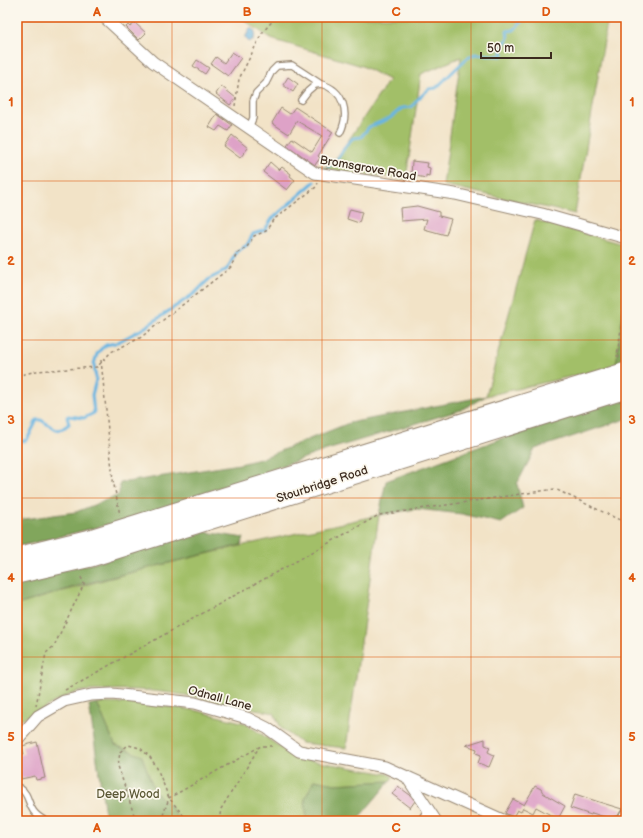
<svg xmlns="http://www.w3.org/2000/svg" width="643" height="838" font-family="'Balsamiq Sans',sans-serif">
<style>
.green{fill:#a2bf67;stroke:#6e7442}
.forest{fill:#81a65c;stroke:#5e683d}
.water{fill:#68b5e2;stroke:#527080}
.lines{fill:none;stroke-linecap:round;stroke-linejoin:round}
.stream{stroke:#68b5e2;stroke-width:3}
.building{fill:#dea2c7}
.service-casing{stroke:#968672;stroke-width:8}
.minor-casing{stroke:#968672;stroke-width:13}
.trunk-casing{stroke:#968672;stroke-width:21}
.path{stroke:#968672;stroke-width:1.5;stroke-dasharray:3 3;stroke-linecap:butt}
.service{stroke:#fff;stroke-width:5.5}
.minor{stroke:#fff;stroke-width:11}
.trunk{stroke:#fff;stroke-width:19}
.grid{fill:none;stroke:#df570d;stroke-width:1;stroke-opacity:0.55}
.labels{text-anchor:middle;stroke-width:3.5;stroke-linejoin:round;paint-order:stroke}
.street-label{font-size:12px;fill:#3b2a1e;stroke:#fbf7ec}
.park-label{font-size:12px;fill:#5a5734;stroke:#fbf7ec}
.neatline{fill:none;stroke:#df570d;stroke-width:1.5}
.grid-label{font-size:13px;text-anchor:middle;font-weight:bold;fill:#df570d}
</style>
<rect width="100%" height="100%" fill="#fbf7ec"/>
<filter id="ink" filterUnits="userSpaceOnUse"><feTurbulence type="fractalNoise" baseFrequency=".025" numOctaves="2"/><feDisplacementMap in="SourceGraphic" scale="8" xChannelSelector="R" yChannelSelector="G"/><feConvolveMatrix kernelMatrix="1 2 1 2 8 2 1 2 1" color-interpolation-filters="sRGB"/></filter>
<filter id="wash" filterUnits="userSpaceOnUse"><feTurbulence type="fractalNoise" baseFrequency=".012" numOctaves="4" result="noise"/><feDisplacementMap in="SourceGraphic" scale="16" xChannelSelector="R" yChannelSelector="G"/><feGaussianBlur stdDeviation="0.9" result="paint"/><feColorMatrix in="noise" values="0 0 0 0 0 0 0 0 0 0 0 0 0 0 0 0 0 1.4 0 .05"/><feComposite in="paint" operator="in"/></filter>
<g filter="url(#wash)">
<rect width="100%" height="100%" fill="#f2e3c7"/>
<path class="green" d="M 240,17 L 608,17 L 575,214 L 443,185 L 461,57 L 421,74 L 406,179 L 323,169 L 338,156 L 389,80 L 362,66 L 271,39 Z
M 535,220 L 626,245 L 626,294 L 616,366 L 486,396 Z
M 379,515 L 346,748 L 301,743 L 281,728 L 274,713 C 218,701 163,687 105,690 C 96,691 86,690 78,692 C 54,699 39,714 17,720 L 17,605 C 136,568 257,542 379,515 Z
M 97,703 L 146,704 L 194,710 L 245,723 L 296,758 L 388,774 L 393,777 L 390,781 L 335,784 L 314,780 L 305,799 L 307,821 L 179,821 L 172,809 L 154,790 L 142,756 L 115,745 Z"/>
<path class="forest" d="M 625,298 L 626,363 L 616,366 Z
M 486,396 L 461,410 L 327,450 L 131,519 L 17,547 L 17,520 L 76,512 L 119,495 L 120,483 L 240,464 L 260,459 L 349,423 Z
M 626,397 L 626,419 L 535,449 L 517,484 L 523,508 L 501,523 L 462,514 L 416,509 L 379,515 L 386,481 L 519,432 Z
M 205,532 L 244,538 L 241,545 L 84,584 L 17,605 L 17,579 L 91,564 Z
M 97,703 L 115,745 L 142,756 L 154,790 L 172,809 L 179,821 L 106,821 L 89,705 Z
M 314,780 L 335,784 L 390,781 L 356,821 L 307,821 L 305,799 Z"/>
<path class="water" d="M 250,28 L 255,31 L 254,39 L 249,42 L 245,38 Z"/>
<g class="lines">
<path class="stream" d="M 328,167 L 338,158 L 347,144 L 353,138 L 361,137 L 369,127 L 390,118 L 402,108 L 412,107 L 417,100 L 429,89 L 436,88 L 466,59 L 475,54 L 502,56 L 503,54 L 501,49 L 508,38 L 507,31 L 514,30 L 525,17
M 118,342 L 144,328 L 195,293 L 209,279 L 223,272 L 228,268 L 236,252 L 247,245 L 253,234 L 265,230 L 272,219 L 314,182
M 17,440 L 25,441 L 28,438 L 37,420 L 41,420 L 56,430 L 62,429 L 69,424 L 67,417 L 68,416 L 84,418 L 94,413 L 92,395 L 96,380 L 94,364 L 97,354 L 101,349 L 106,345 L 115,343"/>
</g>
<g id="blocks">
<path class="building" d="M 135,23 L 146,33 L 139,40 L 126,27 L 128,25 L 130,27 Z
M 232,52 L 241,58 L 228,76 L 211,64 L 216,57 L 224,63 Z
M 197,60 L 209,68 L 205,74 L 193,66 Z
M 288,77 L 298,84 L 293,92 L 283,85 Z
M 221,86 L 236,98 L 230,105 L 216,94 Z
M 295,107 L 333,132 L 318,156 L 320,158 L 315,165 L 287,145 L 292,138 L 312,152 L 322,136 L 297,121 L 289,134 L 272,123 L 281,108 L 290,114 Z
M 217,114 L 232,125 L 228,131 L 220,126 L 216,131 L 209,127 Z
M 232,135 L 248,148 L 240,158 L 224,146 Z
M 412,161 L 428,163 L 427,167 L 430,168 L 429,176 L 426,175 L 426,178 L 411,175 Z
M 270,162 L 279,170 L 282,167 L 291,174 L 290,176 L 295,180 L 287,190 L 263,172 Z
M 417,206 L 439,212 L 439,216 L 451,219 L 446,235 L 424,229 L 427,219 L 401,221 L 400,208 Z
M 350,209 L 362,212 L 359,223 L 347,219 Z
M 485,739 L 485,745 L 490,747 L 488,752 L 494,755 L 489,767 L 478,763 L 481,755 L 476,753 L 477,749 L 466,745 Z
M 37,742 L 45,778 L 36,780 L 35,776 L 21,779 L 17,755 L 24,754 L 22,746 Z
M 398,786 L 410,795 L 415,801 L 410,808 L 392,794 Z
M 535,786 L 541,789 L 543,793 L 565,806 L 558,819 L 536,807 L 533,813 L 523,808 L 521,812 L 517,810 L 513,817 L 505,813 L 513,799 L 524,805 Z
M 575,794 L 599,802 L 622,809 L 617,817 L 615,816 L 614,820 L 592,813 L 591,815 L 570,808 Z"/>
</g>
</g>
<g filter="url(#ink)">
<use href="#blocks" fill-opacity="0" stroke="#968672" stroke-width="1"/>
<g class="lines">
<g class="service-casing">
<path id="service" d="M 301,100 L 308,91 L 315,85 L 321,84 C 344,90 350,113 340,133
M 249,128 L 253,118 L 253,101 L 256,93 L 266,83 L 272,71 L 277,66 L 292,65 L 321,84
M 17,788 L 20,788 C 33,797 24,810 46,821
M 420,821 L 428,809"/>
</g>
<g class="minor-casing">
<path id="minor" d="M 104,17 L 153,62 L 315,173 L 455,194 L 542,214 L 626,238
M 17,740 L 38,716 L 64,701 L 91,695 L 112,694 L 195,703 L 247,718 L 267,728 L 299,751 L 385,767 L 505,821
M 408,779 L 436,821
M 623,821 L 626,815"/>
</g>
<g class="trunk-casing">
<path id="trunk" d="M 17,557 L 90,539 L 626,372
M 17,574 L 91,557 L 626,389"/>
</g>
<path class="path" d="M 235,106 L 239,79 L 262,33 L 276,17
M 626,296 L 617,356 L 626,356
M 101,360 L 113,480 L 120,515
M 17,376 L 36,371 L 97,367 L 111,352 L 140,338 L 231,267 L 237,253 L 247,247 L 254,236 L 266,231 L 273,220 L 316,187 L 318,183
M 65,690 L 379,515 L 555,489 L 626,523
M 36,706 L 46,653 L 54,646 L 84,584 L 80,575
M 136,821 L 118,766 L 120,752 L 128,745 L 140,748 L 150,757 L 157,768 L 169,798 L 188,821
M 161,821 L 169,798 L 261,746 L 274,746
M 219,821 L 221,809 L 258,749"/>
<use href="#service" class="service"/>
<use href="#minor" class="minor"/>
<use href="#trunk" class="trunk"/>
</g>
</g>
<path class="grid" d="M 172,17 L 172,821M 322,17 L 322,821M 471,17 L 471,821M 17,181 L 626,181M 17,340 L 626,340M 17,498 L 626,498M 17,657 L 626,657"/>
<g class="labels">
<g class="street-label">
<text transform="translate(368 168) rotate(10)" y="4">Bromsgrove Road</text>
<text transform="translate(322 484) rotate(-18)" y="4">Stourbridge Road</text>
<text transform="translate(220 698) rotate(15)" y="4">Odnall Lane</text>
</g>
<g class="park-label">
<text x="128" y="798">Deep Wood</text>
</g>
</g>
<rect width="643" height="838" fill="none" stroke="#fbf7ec" stroke-width="44"/>
<path d="M481 52v6h70v-6" fill="none" stroke="#3b2a1e" stroke-width="2"/>
<text x="487" y="52" font-size="12" fill="#3b2a1e" stroke="#fbf7ec" stroke-width="3" paint-order="stroke">50 m</text>
<rect x="22" y="22" width="599" height="794" class="neatline"/>
<g class="grid-label">
<text x="97" y="16">A</text>
<text x="247" y="16">B</text>
<text x="396" y="16">C</text>
<text x="546" y="16">D</text>
<text x="11" y="106">1</text>
<text x="632" y="106">1</text>
<text x="11" y="265">2</text>
<text x="632" y="265">2</text>
<text x="11" y="424">3</text>
<text x="632" y="424">3</text>
<text x="11" y="582">4</text>
<text x="632" y="582">4</text>
<text x="11" y="741">5</text>
<text x="632" y="741">5</text>
<text x="97" y="832">A</text>
<text x="247" y="832">B</text>
<text x="396" y="832">C</text>
<text x="546" y="832">D</text>
</g>
</svg>
